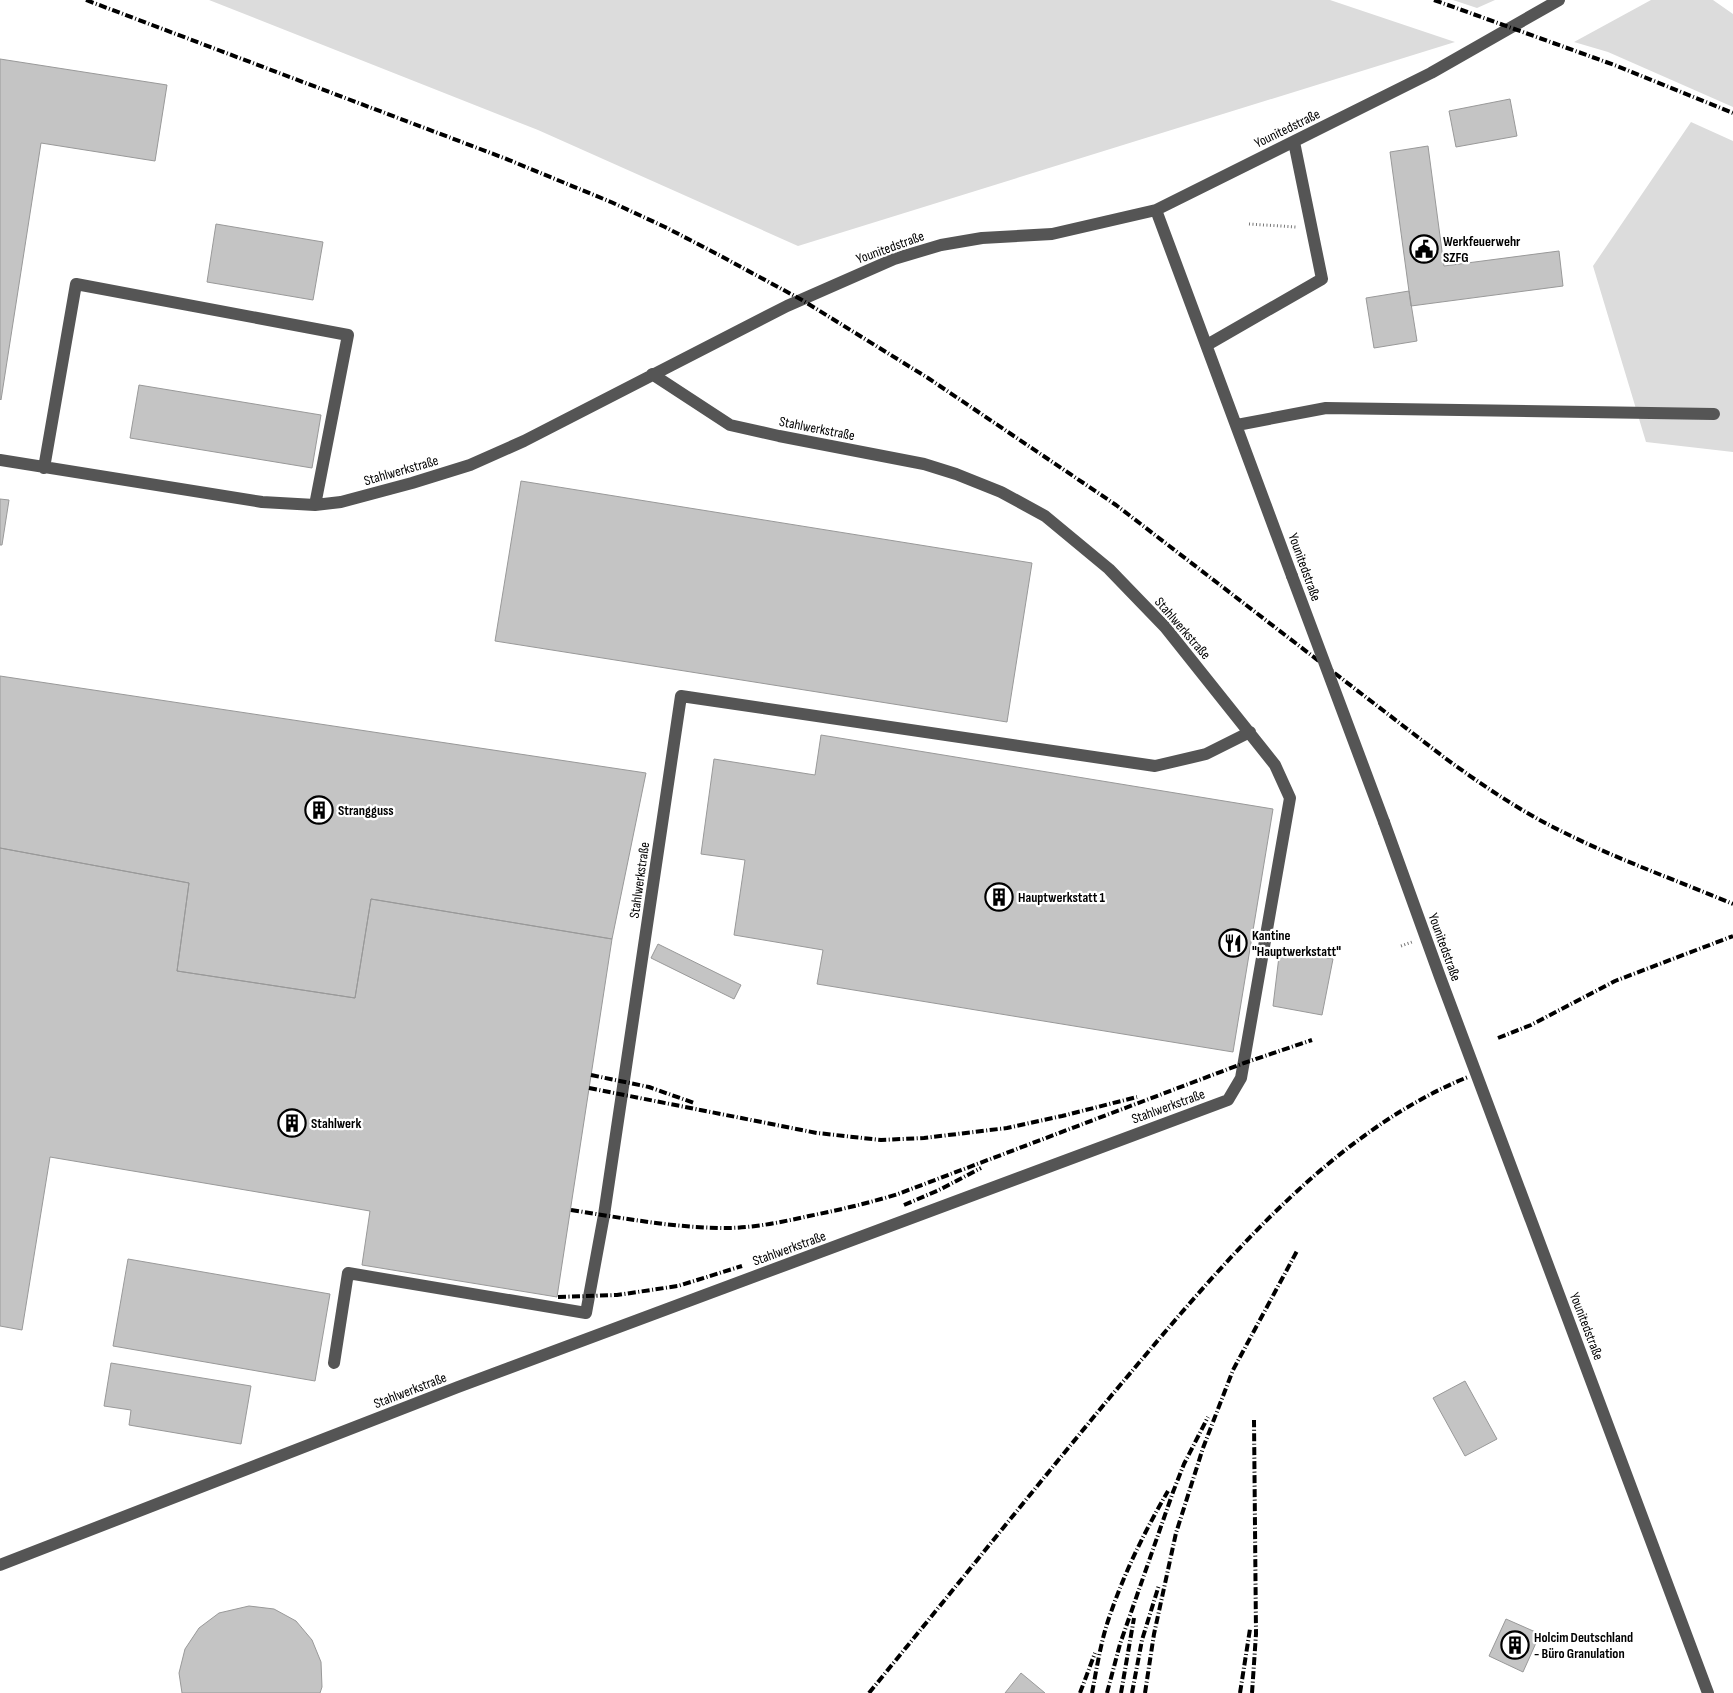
<svg xmlns="http://www.w3.org/2000/svg" width="1733" height="1693" font-family="'Sofia Sans Condensed',sans-serif">
<style>
.green{fill:#dcdcdc}
.building{fill:#c4c4c4;stroke:#999}
.lines{fill:none;stroke-linecap:round;stroke-linejoin:round}
.path{stroke:#777;stroke-width:3;stroke-dasharray:1 2.5;stroke-linecap:butt}
.minor{stroke:#555;stroke-width:12}
.rail{stroke:#000;stroke-width:4;stroke-dasharray:8 2.5 1 2.5;stroke-linecap:butt}
.minor-bridge{stroke:#555;stroke-width:12}
.labels{text-anchor:middle;stroke-width:4.5;stroke-linejoin:round;paint-order:stroke}
.street-label{font-size:14px;fill:#000;stroke:#fff}
.poi-label{font-size:14px;font-weight:bold;fill:#000;stroke:#fff;text-anchor:start}
</style>
<rect width="100%" height="100%" fill="#fff"/>
<path class="green" d="M 209,0 L 1330,0 L 1455,42 L 798,246 L 538,130 Z
M 1453,0 L 1495,0 L 1477,8 Z
M 1651,0 L 1713,0 L 1733,14 L 1733,107 L 1608,52 L 1574,42 Z
M 1691,122 L 1733,141 L 1733,452 L 1646,442 L 1593,266 Z"/>
<path class="building" d="M 0,59 L 167,85 L 155,161 L 41,143 L 1,400 L 0,399 Z
M 1510,99 L 1517,136 L 1456,147 L 1449,111 Z
M 1428,146 L 1444,266 L 1559,251 L 1563,286 L 1411,306 L 1390,152 Z
M 216,224 L 323,242 L 313,300 L 207,282 Z
M 1409,291 L 1417,341 L 1374,348 L 1366,298 Z
M 139,385 L 321,415 L 312,468 L 130,438 Z
M 521,481 L 1032,563 L 1007,722 L 495,641 Z
M 0,499 L 9,500 L 2,545 L 0,545 Z
M 0,676 L 646,773 L 612,939 L 371,899 L 355,998 L 177,971 L 189,883 L 0,848 Z
M 821,735 L 1273,809 L 1233,1052 L 817,984 L 823,950 L 734,935 L 745,860 L 701,854 L 714,759 L 815,775 Z
M 0,848 L 189,883 L 177,971 L 355,998 L 371,899 L 612,939 L 557,1297 L 362,1265 L 370,1211 L 50,1157 L 22,1330 L 0,1326 Z
M 658,944 L 741,985 L 734,999 L 651,958 Z
M 1280,948 L 1333,959 L 1322,1015 L 1273,1006 Z
M 128,1259 L 330,1294 L 315,1381 L 113,1346 Z
M 111,1363 L 251,1386 L 241,1444 L 129,1425 L 131,1410 L 104,1406 Z
M 1465,1381 L 1497,1439 L 1465,1456 L 1433,1398 Z
M 249,1606 L 274,1609 L 296,1621 L 312,1640 L 321,1662 L 322,1687 L 320,1693 L 182,1693 L 179,1673 L 185,1649 L 199,1628 L 219,1613 Z
M 1506,1619 L 1540,1634 L 1523,1672 L 1489,1656 Z
M 1021,1673 L 1045,1693 L 1005,1693 Z"/>
<g class="lines">
<path class="path" d="M 1249,224 L 1296,227
M 1401,946 L 1412,942"/>
<path class="minor" d="M 1156,210 L 1292,576
M 1207,345 L 1322,279 L 1294,142
M 1237,425 L 1326,408 L 1714,414
M 0,460 L 262,502 L 315,505 L 341,502 L 412,483 L 470,465 L 524,441 L 787,306 L 894,259 L 941,245 L 982,238 L 1052,234 L 1156,210 L 1431,73 L 1559,0
M 44,468 L 76,284 L 348,335 L 315,505
M 1384,822 L 1440,977 L 1708,1693
M 334,1363 L 348,1273 L 586,1313 L 604,1215 L 681,696 L 1155,766 L 1206,754 L 1250,732
M 0,1565 L 458,1387 L 1228,1100 L 1241,1078 L 1290,798 L 1275,765 L 1165,627 L 1109,569 L 1045,516 L 1001,492 L 956,474 L 924,464 L 779,436 L 730,425 L 652,374"/>
<path class="rail" d="M 86,0 L 504,158 L 611,202 L 665,227 L 717,254 L 802,300 L 928,378 L 1116,505 L 1445,758 C 1482,785 1520,811 1561,831 C 1616,859 1676,880 1733,904
M 1434,0 L 1617,66 L 1733,113
M 1498,1038 L 1531,1025 L 1615,981 L 1733,936
M 591,1075 L 649,1087 L 694,1103
M 589,1088 L 817,1133 L 881,1140 L 924,1138 L 1007,1128 L 1062,1116 L 1137,1097
M 904,1205 L 939,1190 L 981,1168
M 571,1210 C 623,1218 674,1228 726,1228 C 754,1228 782,1222 809,1216 C 839,1210 869,1203 898,1194 L 1244,1063 L 1312,1040
M 558,1297 L 617,1295 L 678,1286 L 742,1266
M 869,1693 C 950,1594 1030,1494 1111,1396 C 1209,1280 1324,1135 1468,1077
M 1080,1693 L 1095,1653
M 1092,1693 C 1097,1667 1101,1640 1110,1615 C 1125,1571 1145,1531 1168,1491
M 1107,1693 L 1120,1644 L 1173,1492 L 1184,1464 L 1208,1417
M 1121,1693 L 1134,1618
M 1132,1693 L 1142,1640 L 1159,1585
M 1145,1693 L 1154,1634 L 1176,1533 L 1203,1448 L 1233,1370 L 1297,1251
M 1240,1693 L 1250,1629
M 1252,1693 L 1256,1634 L 1254,1420"/>
<path class="minor-bridge" d="M 1292,576 L 1384,822"/>
</g>
<defs>
<g id="civic-ring" transform="scale(1.4375)"><circle r="9.5" fill="#fff" stroke="#000" stroke-width="1.5"/><path d="M-.6-6.5H3V-4.5H.6V-3L4-1V1h2V6H-6V1h2V-1L-.6-3ZM-1.2 2.5V6h2.4V2.5Z" fill="#000"/></g>
<g id="building-ring" transform="scale(1.4375)"><circle r="9.5" fill="#fff" stroke="#000" stroke-width="1.5"/><path d="M-4-6H4V6H1V3H-1V6H-4ZM-2.5-4.3h1.7v1.8h-1.7ZM.8-4.3h1.7v1.8H.8ZM-2.5-1h1.7V.8h-1.7ZM.8-1h1.7V.8H.8Z" fill="#000"/></g>
<g id="restaurant-ring" transform="scale(1.4375)"><circle r="9.5" fill="#fff" stroke="#000" stroke-width="1.5"/><path d="M-5-6h1v4h1v-4h1v4h1v-4h1v5L-1.5 .5V6h-2V.5L-5-1ZM5-6V6H3V1.5H1.5Q1.5-4 5-6Z" fill="#000"/></g>
</defs>
<g fill-rule="evenodd">
<use href="#civic-ring" x="1424" y="249"/>
<use href="#building-ring" x="319" y="810"/>
<use href="#building-ring" x="999" y="897"/>
<use href="#restaurant-ring" x="1233" y="943"/>
<use href="#building-ring" x="292" y="1123"/>
<use href="#building-ring" x="1515" y="1645"/>
</g>
<g class="labels">
<g class="street-label">
<text transform="translate(1287 128) rotate(-26)" y="5">Younitedstraße</text>
<text transform="translate(890 247) rotate(-20)" y="5">Younitedstraße</text>
<text transform="translate(817 428) rotate(11)" y="5">Stahlwerkstraße</text>
<text transform="translate(401 470) rotate(-16)" y="5">Stahlwerkstraße</text>
<text transform="translate(1305 567) rotate(70)" y="5">Younitedstraße</text>
<text transform="translate(1183 628) rotate(49)" y="5">Stahlwerkstraße</text>
<text transform="translate(639 880) rotate(-82)" y="5">Stahlwerkstraße</text>
<text transform="translate(1445 947) rotate(70)" y="5">Younitedstraße</text>
<text transform="translate(1168 1106) rotate(-20)" y="5">Stahlwerkstraße</text>
<text transform="translate(789 1248) rotate(-20)" y="5">Stahlwerkstraße</text>
<text transform="translate(1587 1326) rotate(69)" y="5">Younitedstraße</text>
<text transform="translate(410 1390) rotate(-21)" y="5">Stahlwerkstraße</text>
</g>
<g class="poi-label">
<text x="1443" y="246">Werkfeuerwehr<tspan x="1443" dy="16">SZFG</tspan></text>
<text x="338" y="815">Strangguss</text>
<text x="1018" y="902">Hauptwerkstatt 1</text>
<text x="1252" y="940">Kantine<tspan x="1252" dy="16">"Hauptwerkstatt"</tspan></text>
<text x="311" y="1128">Stahlwerk</text>
<text x="1534" y="1642">Holcim Deutschland<tspan x="1534" dy="16">- Büro Granulation</tspan></text>
</g>
</g>
</svg>
